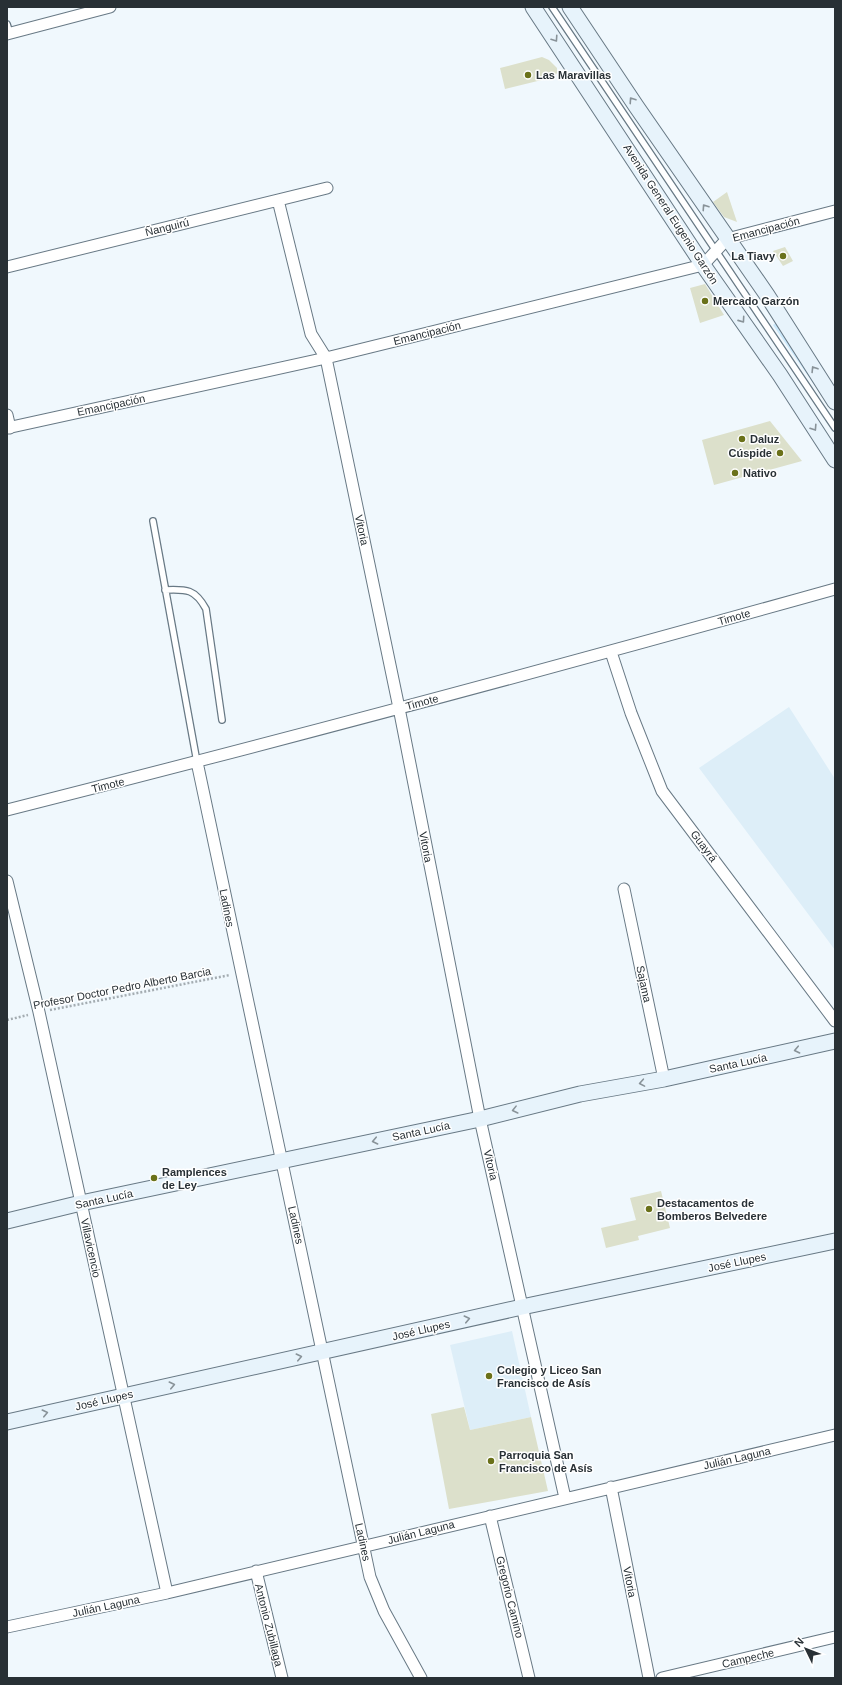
<svg xmlns="http://www.w3.org/2000/svg" width="842" height="1685" font-family="Helvetica,sans-serif">
<style>
.built{fill:#ddeef8}
.green{fill:#cce9fb}
.building{fill:#dce0cb}
.lines{fill:none;stroke-linecap:round;stroke-linejoin:round}
.lane-casing{stroke:#687985;stroke-width:8}
.street-casing{stroke:#687985;stroke-width:13}
.secondary-casing{stroke:#687985;stroke-width:17}
.path{stroke:#a4acb1;stroke-width:2.5;stroke-dasharray:2 2;stroke-linecap:butt}
.lane{stroke:#fff;stroke-width:5.5}
.street{stroke:#fff;stroke-width:11}
.secondary{stroke:#e7f3fb;stroke-width:15}
.oneway{stroke:#889298}
.poi-dot{fill:#6a7119;stroke:#fff;stroke-width:1.5}
.labels{text-anchor:middle;stroke-width:3;stroke-linejoin:round;paint-order:stroke}
.poi-label{font-size:11px;font-weight:bold;fill:#283035;stroke:#fff;text-anchor:start}
.street-label{font-size:11px;fill:#283035;stroke:#fff}
</style>
<rect width="100%" height="100%" fill="#f0f8fd"/>
<path class="built" d="M 789,707 L 835,779 L 835,950 L 699,768 Z
M 512,1331 L 531,1417 L 470,1430 L 450,1345 Z"/>
<path class="green" d="M 777,322 L 816,385 L 815,386 L 773,325 Z"/>
<path class="building" d="M 542,57 L 549,60 L 557,68 L 557,73 L 554,77 L 505,89 L 500,68 Z
M 727,192 L 737,222 L 724,217 L 713,202 Z
M 785,247 L 793,261 L 783,266 L 773,251 Z
M 705,284 L 724,315 L 700,323 L 690,288 Z
M 770,421 L 802,461 L 714,485 L 702,440 Z
M 661,1191 L 670,1228 L 638,1236 L 639,1240 L 606,1248 L 601,1228 L 636,1220 L 630,1198 Z
M 464,1407 L 470,1430 L 531,1417 L 548,1491 L 449,1509 L 431,1414 Z"/>
<g class="lines">
<g class="lane-casing">
<path id="lane" d="M 552,7 L 835,428
M 7,24 L 10,33
M 153,521 L 197,762
M 165,590 C 187,589 195,589 206,609 L 222,720"/>
</g>
<g class="street-casing">
<path id="street" d="M 7,34 L 110,7
M 278,200 L 311,334 L 326,358 L 399,708 L 480,1119 L 565,1498
M 7,267 L 327,188
M 7,415 L 10,428
M 7,428 L 326,358 L 703,265 L 727,239 L 835,211
M 611,652 L 631,713 L 662,791 L 835,1021
M 197,762 C 253,1034 314,1305 370,1577 L 384,1611 L 421,1678
M 7,810 C 284,740 560,666 835,589
M 7,881 L 39,1012 L 167,1593
M 624,889 L 664,1079
M 611,1487 L 649,1678
M 490,1516 L 529,1678
M 256,1571 L 282,1678
M 7,1627 L 167,1593 L 835,1435
M 662,1678 L 835,1637"/>
</g>
<g class="secondary-casing">
<path id="secondary" d="M 533,7 L 703,265 L 780,375 L 835,460
M 570,7 L 636,106 L 767,295 L 835,402
M 7,1221 L 81,1203 L 480,1119 L 580,1094 L 664,1079 L 835,1041
M 7,1422 L 522,1307 L 835,1241"/>
</g>
<path class="path" d="M 50,1010 L 230,975
M 7,1020 L 28,1015"/>
<use href="#lane" class="lane"/>
<use href="#street" class="street"/>
<use href="#secondary" class="secondary"/>
</g>
<defs><path id="oneway-chevron" d="M-2-3.5L2.5 0L-2 3.5" fill="none" stroke-width="1.6" stroke-linecap="round" stroke-linejoin="round"/></defs>
<g class="oneway">
<use href="#oneway-chevron" transform="translate(555 39) rotate(56)"/>
<use href="#oneway-chevron" transform="translate(632 100) rotate(-124)"/>
<use href="#oneway-chevron" transform="translate(705 207) rotate(-124)"/>
<use href="#oneway-chevron" transform="translate(742 320) rotate(55)"/>
<use href="#oneway-chevron" transform="translate(814 369) rotate(-122)"/>
<use href="#oneway-chevron" transform="translate(814 428) rotate(57)"/>
<use href="#oneway-chevron" transform="translate(797 1050) rotate(168)"/>
<use href="#oneway-chevron" transform="translate(642 1083) rotate(170)"/>
<use href="#oneway-chevron" transform="translate(515 1110) rotate(166)"/>
<use href="#oneway-chevron" transform="translate(375 1141) rotate(168)"/>
<use href="#oneway-chevron" transform="translate(467 1319) rotate(-13)"/>
<use href="#oneway-chevron" transform="translate(299 1357) rotate(-13)"/>
<use href="#oneway-chevron" transform="translate(172 1385) rotate(-13)"/>
<use href="#oneway-chevron" transform="translate(45 1413) rotate(-13)"/>
</g>
<g class="poi-dot">
<circle cx="528" cy="75" r="4"/>
<circle cx="783" cy="256" r="4"/>
<circle cx="705" cy="301" r="4"/>
<circle cx="742" cy="439" r="4"/>
<circle cx="780" cy="453" r="4"/>
<circle cx="735" cy="473" r="4"/>
<circle cx="154" cy="1178" r="4"/>
<circle cx="649" cy="1209" r="4"/>
<circle cx="489" cy="1376" r="4"/>
<circle cx="491" cy="1461" r="4"/>
</g>
<g class="labels">
<g class="poi-label">
<text x="536" y="79">Las Maravillas</text>
<text x="775" y="260" text-anchor="end">La Tiavy</text>
<text x="713" y="305">Mercado Garzón</text>
<text x="750" y="443">Daluz</text>
<text x="772" y="457" text-anchor="end">Cúspide</text>
<text x="743" y="477">Nativo</text>
<text x="162" y="1176">Ramplences<tspan x="162" dy="13">de Ley</tspan></text>
<text x="657" y="1207">Destacamentos de<tspan x="657" dy="13">Bomberos Belvedere</tspan></text>
<text x="497" y="1374">Colegio y Liceo San<tspan x="497" dy="13">Francisco de Asís</tspan></text>
<text x="499" y="1459">Parroquia San<tspan x="499" dy="13">Francisco de Asís</tspan></text>
</g>
<g class="street-label">
<text transform="translate(671 214) rotate(57)" y="4">Avenida General Eugenio Garzón</text>
<text transform="translate(167 227) rotate(-14)" y="4">Ñanguirú</text>
<text transform="translate(766 229) rotate(-15)" y="4">Emancipación</text>
<text transform="translate(427 333) rotate(-14)" y="4">Emancipación</text>
<text transform="translate(111 405) rotate(-12)" y="4">Emancipación</text>
<text transform="translate(362 530) rotate(78)" y="4">Vitoria</text>
<text transform="translate(734 617) rotate(-16)" y="4">Timote</text>
<text transform="translate(422 702) rotate(-15)" y="4">Timote</text>
<text transform="translate(108 785) rotate(-14)" y="4">Timote</text>
<text transform="translate(704 846) rotate(53)" y="4">Guayrá</text>
<text transform="translate(426 847) rotate(79)" y="4">Vitoria</text>
<text transform="translate(227 908) rotate(79)" y="4">Ladines</text>
<text transform="translate(644 984) rotate(78)" y="4">Sajama</text>
<text transform="translate(122 988) rotate(-11)" y="4">Profesor Doctor Pedro Alberto Barcia</text>
<text transform="translate(738 1063) rotate(-12)" y="4">Santa Lucía</text>
<text transform="translate(421 1131) rotate(-12)" y="4">Santa Lucía</text>
<text transform="translate(491 1165) rotate(77)" y="4">Vitoria</text>
<text transform="translate(104 1199) rotate(-12)" y="4">Santa Lucía</text>
<text transform="translate(296 1225) rotate(78)" y="4">Ladines</text>
<text transform="translate(91 1248) rotate(78)" y="4">Villavicencio</text>
<text transform="translate(737 1262) rotate(-12)" y="4">José Llupes</text>
<text transform="translate(421 1330) rotate(-13)" y="4">José Llupes</text>
<text transform="translate(104 1400) rotate(-13)" y="4">José Llupes</text>
<text transform="translate(737 1458) rotate(-13)" y="4">Julián Laguna</text>
<text transform="translate(421 1532) rotate(-14)" y="4">Julián Laguna</text>
<text transform="translate(363 1542) rotate(78)" y="4">Ladines</text>
<text transform="translate(630 1582) rotate(79)" y="4">Vitoria</text>
<text transform="translate(510 1597) rotate(76)" y="4">Gregorio Camino</text>
<text transform="translate(106 1606) rotate(-12)" y="4">Julián Laguna</text>
<text transform="translate(269 1625) rotate(76)" y="4">Antonio Zubillaga</text>
<text transform="translate(748 1658) rotate(-13)" y="4">Campeche</text>
</g>
</g>
<rect width="842" height="1685" fill="none" stroke="#283035" stroke-width="16"/>
<g transform="translate(806 1649) rotate(313)" stroke="#ffffff" stroke-width="3" paint-order="stroke">
<path d="M0-3L7 15L0 10L-7 15Z" fill="#283035"/>
<text y="-6" font-size="11" font-weight="bold" text-anchor="middle" fill="#283035">N</text>
</g>
</svg>
